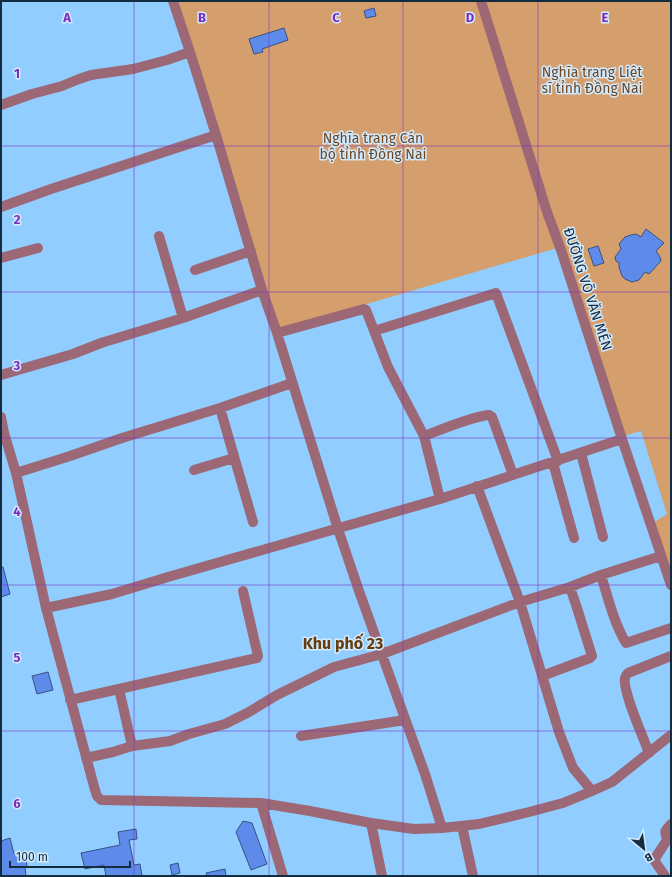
<svg xmlns="http://www.w3.org/2000/svg" width="672" height="877" font-family="'Fira Sans',sans-serif">
<style>
.green{fill:#d59f6d}
.building{fill:#5e8bea;stroke:#375085}
.lines{fill:none;stroke-linecap:round;stroke-linejoin:round}
.minor{stroke:#9c6875;stroke-width:10}
.grid{fill:none;stroke:#7b2cbf;stroke-width:1;stroke-opacity:0.55}
.labels{text-anchor:middle;stroke-width:3;stroke-linejoin:round;paint-order:stroke}
.park-label{font-size:14px;fill:#6c4722;stroke:#d2eafe}
.street-label{font-size:14px;fill:#142c3f;stroke:#d2eafe}
.quarter-label{font-size:16px;font-weight:bold;fill:#653c10;stroke:#d2eafe}
.grid-label{font-size:13px;text-anchor:middle;font-weight:bold;fill:#7b2cbf;stroke:#d2eafe;stroke-width:3;stroke-linejoin:round;paint-order:stroke}
</style>
<rect width="100%" height="100%" fill="#91cdfe"/>
<path class="green" d="M 176,1 L 478,1 L 557,248 L 279,330 Z
M 484,1 L 671,1 L 671,575 L 653,523 L 667,514 L 641,431 L 624,436 Z"/>
<path class="building" d="M 374,8 L 376,16 L 366,18 L 364,11 Z
M 284,28 L 288,40 L 262,49 L 263,52 L 254,54 L 249,39 Z
M 646,229 L 664,243 L 656,251 L 660,257 L 661,261 L 649,274 L 645,272 L 639,280 L 632,282 L 625,279 L 622,276 L 619,267 L 619,263 L 616,261 L 615,257 L 621,249 L 619,244 L 625,237 L 631,235 L 636,234 L 641,237 Z
M 598,246 L 604,263 L 594,266 L 588,249 Z
M 1,567 L 3,567 L 10,594 L 1,597 Z
M 48,672 L 53,690 L 37,694 L 32,676 Z
M 243,821 L 252,823 L 267,864 L 251,870 L 236,832 Z
M 136,829 L 137,839 L 129,840 L 134,865 L 140,864 L 142,876 L 106,876 L 104,865 L 85,869 L 81,853 L 120,845 L 118,832 Z
M 10,838 L 14,854 L 24,851 L 27,866 L 25,867 L 26,876 L 1,876 L 1,841 Z
M 178,863 L 180,873 L 172,875 L 170,865 Z
M 225,869 L 226,876 L 207,876 L 206,873 Z"/>
<g class="lines">
<path class="minor" d="M 173,1 L 190,52 L 216,135 L 262,290 L 277,333 L 338,529 L 359,591 L 425,774 L 442,828
M 481,1 L 547,212 L 561,250 L 622,439 L 671,585
M 1,105 L 32,94 L 62,86 L 79,79 L 91,75 L 133,69 L 167,60 L 190,52
M 1,207 L 51,189 L 216,135
M 159,236 L 183,318
M 1,258 L 38,248
M 195,270 L 251,251
M 374,331 L 496,293 L 558,461
M 277,333 L 364,309 L 366,310 L 388,367 L 424,436 L 440,499
M 1,375 L 73,354 L 101,343 L 183,318 L 262,290
M 220,408 L 253,522
M 1,417 L 4,433 L 16,473 L 46,608 L 95,790 L 97,796 L 101,800 L 261,803 L 310,811 L 371,823 L 414,829 L 442,828 L 479,824 L 529,812 L 563,803 L 592,791 L 612,782 L 671,735
M 424,436 C 444,429 469,417 489,415 L 492,417 L 495,425 L 513,475
M 581,453 L 603,537
M 553,463 L 574,538
M 194,470 L 234,458
M 16,473 L 70,456 L 122,438 L 220,408 L 292,383
M 477,486 L 520,602 L 559,732 L 573,768 L 592,791
M 601,575 C 608,598 614,623 626,643 L 671,628
M 46,608 L 112,594 L 168,577 L 440,499 L 622,439
M 542,676 L 590,658 L 592,656 L 577,608 L 570,587
M 119,689 L 132,746
M 70,700 L 257,658 L 258,656 L 243,591
M 301,736 L 405,720
M 649,753 C 644,739 622,690 625,678 C 626,675 626,675 628,673 L 671,656
M 86,758 L 113,752 L 132,746 L 170,741 L 189,734 L 225,724 L 249,712 L 277,695 L 334,667 L 382,654 L 520,602 L 570,587 L 601,575 L 661,556
M 261,803 L 283,876
M 371,823 L 382,876
M 462,826 L 473,876
M 665,876 L 654,860 L 667,840 C 665,830 663,833 671,824"/>
</g>
<path class="grid" d="M 134,1 L 134,876M 269,1 L 269,876M 403,1 L 403,876M 538,1 L 538,876M 1,146 L 671,146M 1,292 L 671,292M 1,438 L 671,438M 1,585 L 671,585M 1,731 L 671,731"/>
<g class="labels">
<g class="park-label">
<text x="592" y="77">Nghĩa trang Liệt<tspan x="592" dy="16">sĩ tỉnh Đồng Nai</tspan></text>
<text x="373" y="143">Nghĩa trang Cán<tspan x="373" dy="16">bộ tỉnh Đồng Nai</tspan></text>
</g>
<g class="street-label">
<text transform="translate(588 289) rotate(72)" y="5">ĐƯỜNG VÕ VĂN MÉN</text>
</g>
<g class="quarter-label">
<text x="343" y="649">Khu phố 23</text>
</g>
</g>
<g class="grid-label">
<text x="67" y="22">A</text>
<text x="202" y="22">B</text>
<text x="336" y="22">C</text>
<text x="470" y="22">D</text>
<text x="605" y="22">E</text>
<text x="17" y="78">1</text>
<text x="17" y="224">2</text>
<text x="17" y="370">3</text>
<text x="17" y="516">4</text>
<text x="17" y="662">5</text>
<text x="17" y="808">6</text>
</g>
<rect width="672" height="877" fill="none" stroke="#142c3f" stroke-width="4"/>
<g transform="translate(644 849) rotate(151)" stroke="#d2eafe" stroke-width="3" paint-order="stroke">
<path d="M0-3L7 15L0 10L-7 15Z" fill="#142c3f"/>
<text y="-6" font-size="11" font-weight="bold" text-anchor="middle" fill="#142c3f">B</text>
</g>
<path d="M10 861v6h120v-6" fill="none" stroke="#142c3f" stroke-width="2"/>
<text x="16" y="861" font-size="12" fill="#142c3f" stroke="#d2eafe" stroke-width="3" paint-order="stroke">100 m</text>
</svg>
